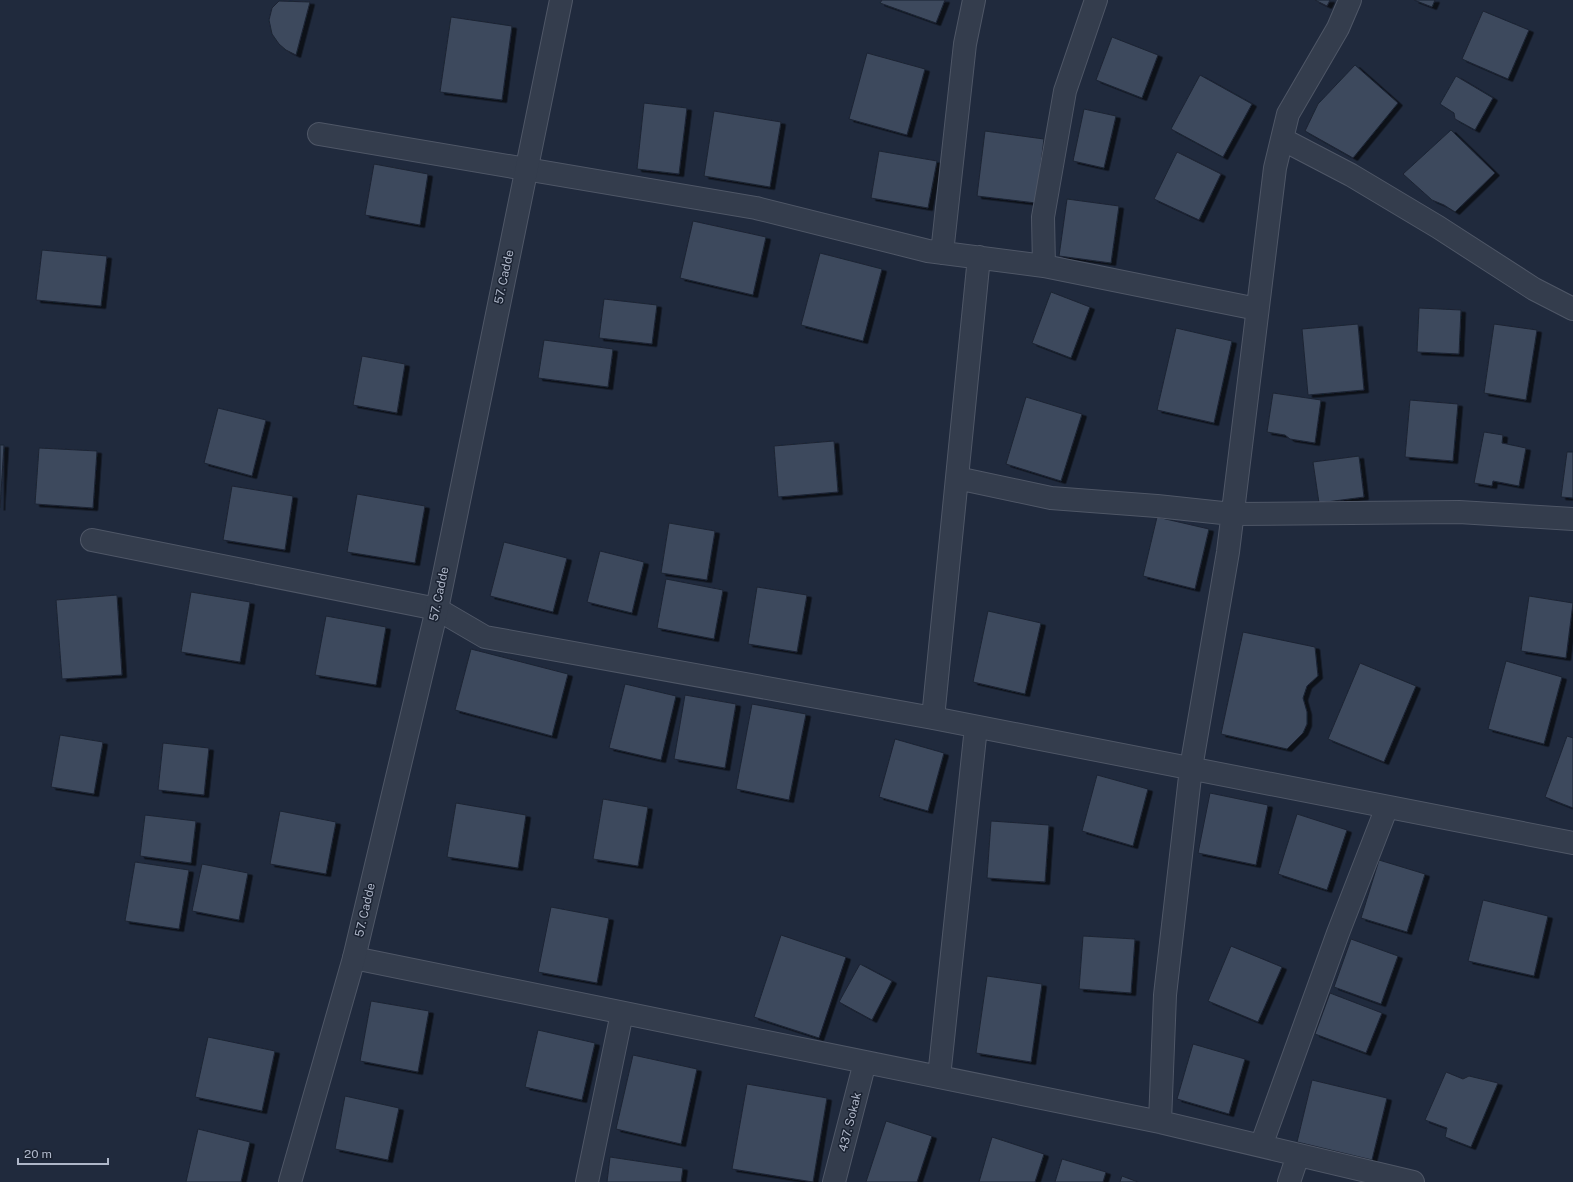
<svg xmlns="http://www.w3.org/2000/svg" width="1573" height="1182" font-family="'Public Sans',sans-serif">
<style>
.building{fill:#3c485d;stroke:#1c2433;filter:url(#shadow)}
.lines{fill:none;stroke-linecap:round;stroke-linejoin:round}
.minor-casing{stroke:#4f5767;stroke-width:24}
.tertiary-casing{stroke:#4f5767;stroke-width:24}
.minor{stroke:#343d4d;stroke-width:22}
.tertiary{stroke:#343d4d;stroke-width:22}
.labels{text-anchor:middle;stroke-width:3;stroke-linejoin:round;paint-order:stroke}
.street-label{font-size:12px;fill:#afb7c9;stroke:#1a2231}
</style>
<defs>
<filter id="shadow"><feDropShadow dx="4.5" dy="2.5" stdDeviation="0" flood-color="#0009"/></filter>
</defs>
<rect width="100%" height="100%" fill="#202a3d"/>
<path class="building" d="M 882,0 L 945,0 L 936,23 L 880,3 Z
M 1315,0 L 1330,0 L 1327,6 Z
M 1414,0 L 1435,0 L 1432,7 Z
M 279,1 L 310,2 L 296,55 L 286,50 L 279,44 L 272,34 L 269,20 L 272,8 Z
M 1483,11 L 1529,30 L 1508,79 L 1462,59 Z
M 451,17 L 512,26 L 502,100 L 440,92 Z
M 1112,37 L 1158,55 L 1142,98 L 1096,80 Z
M 867,53 L 925,69 L 907,135 L 849,119 Z
M 1355,65 L 1398,103 L 1353,158 L 1305,131 L 1318,104 Z
M 1200,75 L 1252,104 L 1223,157 L 1171,129 Z
M 1456,76 L 1493,98 L 1475,130 L 1455,119 L 1454,113 L 1440,104 Z
M 644,103 L 687,108 L 679,174 L 637,169 Z
M 1084,109 L 1116,116 L 1104,168 L 1073,161 Z
M 714,111 L 781,122 L 770,187 L 704,176 Z
M 1451,130 L 1495,173 L 1455,212 L 1444,205 L 1432,200 L 1403,174 Z
M 985,131 L 1044,139 L 1036,203 L 977,196 Z
M 879,151 L 937,161 L 928,208 L 871,198 Z
M 1177,152 L 1221,174 L 1199,220 L 1154,199 Z
M 374,164 L 428,174 L 420,225 L 365,215 Z
M 1067,199 L 1119,206 L 1111,263 L 1059,256 Z
M 693,221 L 766,237 L 753,295 L 680,278 Z
M 42,250 L 107,256 L 101,306 L 36,300 Z
M 820,253 L 882,269 L 863,341 L 801,325 Z
M 1051,292 L 1090,307 L 1071,358 L 1032,343 Z
M 604,299 L 657,305 L 652,344 L 599,338 Z
M 1419,308 L 1461,310 L 1459,354 L 1417,352 Z
M 1358,324 L 1364,390 L 1308,395 L 1302,329 Z
M 1494,324 L 1537,330 L 1526,400 L 1484,393 Z
M 1176,328 L 1232,341 L 1214,423 L 1157,410 Z
M 544,340 L 613,349 L 608,387 L 538,378 Z
M 362,356 L 405,364 L 397,413 L 353,405 Z
M 1273,393 L 1321,400 L 1315,443 L 1290,439 L 1285,435 L 1267,432 Z
M 1026,397 L 1082,414 L 1061,481 L 1006,464 Z
M 1410,400 L 1458,404 L 1453,461 L 1405,457 Z
M 218,408 L 266,420 L 252,476 L 204,463 Z
M 1484,432 L 1503,435 L 1502,443 L 1526,448 L 1519,486 L 1493,481 L 1492,486 L 1474,483 Z
M 834,441 L 838,492 L 778,497 L 774,446 Z
M 0,445 L 4,445 L 0,508 Z
M 39,448 L 97,451 L 93,508 L 35,504 Z
M 1567,452 L 1573,452 L 1573,498 L 1561,497 Z
M 1359,456 L 1364,497 L 1319,503 L 1313,462 Z
M 232,486 L 293,496 L 285,550 L 223,540 Z
M 357,494 L 425,506 L 415,563 L 347,552 Z
M 1157,517 L 1209,529 L 1195,589 L 1143,576 Z
M 669,523 L 715,531 L 707,580 L 661,573 Z
M 504,542 L 567,558 L 553,612 L 490,596 Z
M 600,551 L 644,562 L 632,613 L 587,602 Z
M 666,579 L 723,590 L 714,639 L 657,628 Z
M 757,587 L 807,595 L 797,652 L 748,644 Z
M 191,592 L 250,602 L 240,662 L 181,652 Z
M 117,595 L 122,675 L 62,679 L 56,600 Z
M 1529,596 L 1573,603 L 1566,658 L 1521,651 Z
M 988,611 L 1041,623 L 1025,694 L 973,682 Z
M 326,616 L 386,627 L 376,685 L 315,675 Z
M 1243,632 L 1315,647 L 1318,676 L 1307,686 L 1303,698 L 1307,712 L 1307,724 L 1303,733 L 1287,749 L 1221,734 Z
M 471,649 L 568,674 L 552,736 L 455,710 Z
M 1506,661 L 1562,677 L 1544,744 L 1488,729 Z
M 1360,663 L 1416,686 L 1384,762 L 1328,739 Z
M 625,684 L 676,696 L 661,760 L 609,748 Z
M 685,695 L 736,704 L 725,768 L 674,759 Z
M 752,704 L 806,714 L 789,800 L 736,789 Z
M 60,735 L 103,742 L 94,794 L 51,787 Z
M 1567,736 L 1573,738 L 1573,808 L 1545,797 Z
M 895,739 L 944,753 L 928,811 L 879,797 Z
M 163,743 L 209,748 L 204,795 L 158,790 Z
M 1097,775 L 1148,789 L 1133,846 L 1082,831 Z
M 1210,793 L 1268,805 L 1256,865 L 1198,853 Z
M 603,799 L 648,807 L 638,866 L 593,859 Z
M 456,803 L 526,815 L 518,868 L 447,857 Z
M 280,811 L 336,822 L 326,874 L 270,864 Z
M 1297,814 L 1347,830 L 1327,890 L 1278,874 Z
M 145,815 L 196,821 L 191,863 L 140,856 Z
M 991,821 L 1049,825 L 1045,882 L 987,878 Z
M 1379,860 L 1425,874 L 1407,932 L 1361,918 Z
M 135,862 L 189,870 L 179,929 L 125,921 Z
M 202,864 L 248,873 L 239,920 L 192,911 Z
M 1483,900 L 1548,916 L 1534,976 L 1468,961 Z
M 551,907 L 609,918 L 597,983 L 538,972 Z
M 781,935 L 846,957 L 819,1038 L 754,1017 Z
M 1083,936 L 1135,939 L 1131,993 L 1079,989 Z
M 1351,939 L 1398,956 L 1381,1004 L 1334,987 Z
M 1231,946 L 1282,967 L 1258,1022 L 1208,1001 Z
M 860,964 L 892,981 L 872,1020 L 839,1002 Z
M 987,976 L 1042,984 L 1031,1062 L 976,1053 Z
M 1330,993 L 1382,1013 L 1366,1053 L 1315,1034 Z
M 371,1001 L 429,1011 L 418,1072 L 360,1061 Z
M 538,1030 L 595,1043 L 582,1100 L 525,1087 Z
M 208,1037 L 275,1051 L 262,1111 L 195,1097 Z
M 1193,1044 L 1245,1059 L 1229,1114 L 1177,1099 Z
M 633,1055 L 697,1069 L 681,1144 L 616,1129 Z
M 1446,1072 L 1463,1079 L 1469,1076 L 1498,1083 L 1471,1147 L 1445,1137 L 1447,1128 L 1425,1120 Z
M 1312,1080 L 1387,1098 L 1372,1160 L 1297,1142 Z
M 747,1084 L 827,1098 L 813,1182 L 732,1169 Z
M 345,1096 L 399,1108 L 388,1160 L 335,1149 Z
M 886,1121 L 932,1136 L 917,1182 L 866,1182 Z
M 198,1129 L 250,1142 L 241,1182 L 186,1182 Z
M 992,1137 L 1044,1154 L 1035,1182 L 979,1182 Z
M 610,1157 L 683,1168 L 681,1182 L 607,1182 Z
M 1062,1159 L 1106,1172 L 1103,1182 L 1055,1182 Z
M 1122,1176 L 1138,1182 L 1120,1182 Z"/>
<g class="lines">
<g class="minor-casing">
<path id="minor" d="M 319,134 L 756,208 L 928,251 L 1044,266 L 1257,309
M 1282,139 L 1351,175 L 1438,227 L 1534,289 L 1573,309
M 942,253 L 965,44 L 974,0
M 1044,266 L 1043,217 L 1065,91 L 1096,0
M 957,478 L 1051,498 L 1157,506 L 1232,514 L 1459,512 L 1573,519
M 92,540 L 437,609 L 485,637 L 933,718 L 1573,843
M 933,718 L 979,257
M 354,958 L 1160,1122 L 1413,1182
M 939,1077 L 976,727
M 1160,1122 L 1165,995 L 1191,768 L 1228,552 L 1275,168 L 1288,114 L 1338,28 L 1350,0
M 1261,1146 L 1338,933 L 1387,807
M 587,1182 L 622,1013
M 834,1182 L 865,1062
M 1289,1182 L 1298,1155"/>
</g>
<g class="tertiary-casing">
<path id="tertiary" d="M 290,1182 L 354,958 L 437,609 L 561,0"/>
</g>
<use href="#minor" class="minor"/>
<use href="#tertiary" class="tertiary"/>
</g>
<g class="labels">
<g class="street-label">
<text transform="translate(504 277) rotate(-78)" y="4">57. Cadde</text>
<text transform="translate(439 594) rotate(-78)" y="4">57. Cadde</text>
<text transform="translate(365 910) rotate(-77)" y="4">57. Cadde</text>
<text transform="translate(850 1122) rotate(-76)" y="4">437. Sokak</text>
</g>
</g>
<path d="M18 1158v6h90v-6" fill="none" stroke="#afb7c9" stroke-width="2"/>
<text x="24" y="1158" font-size="12" fill="#afb7c9" stroke="#1a2231" stroke-width="3" paint-order="stroke">20 m</text>
</svg>
